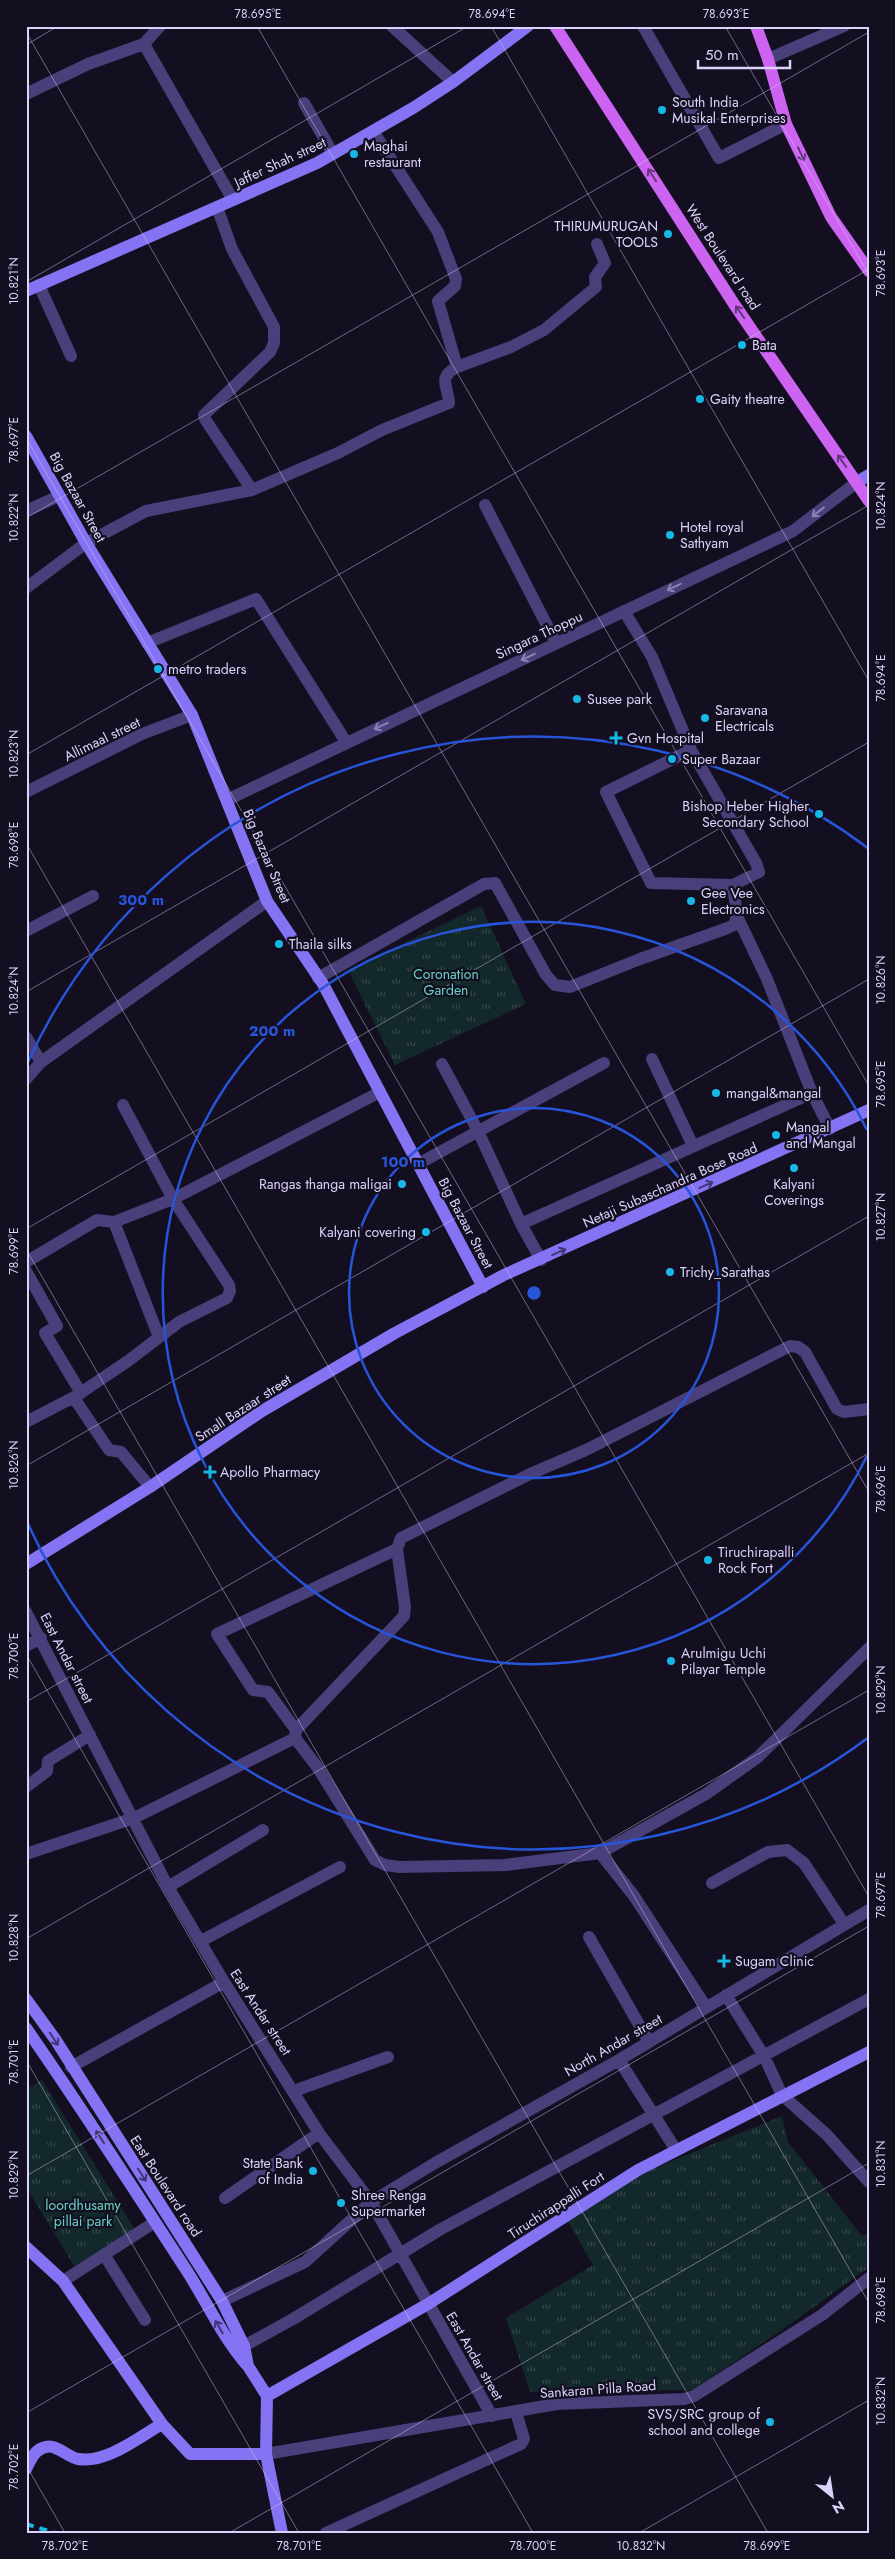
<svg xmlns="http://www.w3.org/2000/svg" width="895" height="2559" font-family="Jost,sans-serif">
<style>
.grass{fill:url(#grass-tufts)}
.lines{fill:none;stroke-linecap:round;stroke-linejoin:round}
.street{stroke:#483f7b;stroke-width:12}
.secondary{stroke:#8473f2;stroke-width:12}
.primary{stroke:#cc64f1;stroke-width:12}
.rail{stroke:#15b8e5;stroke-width:4;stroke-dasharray:8 6;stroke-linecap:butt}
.oneway{stroke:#67357e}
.oneway2{stroke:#8b82b5}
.oneway3{stroke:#413774}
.ticks{fill:none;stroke:#dcd3fb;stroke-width:1;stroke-opacity:0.45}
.ring{fill:none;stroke:#2755da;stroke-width:2.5}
.poi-dot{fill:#15b8e5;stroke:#140f20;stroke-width:2}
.labels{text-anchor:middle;stroke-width:4.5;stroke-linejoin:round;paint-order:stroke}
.poi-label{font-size:14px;fill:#dcd3fb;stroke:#140f20;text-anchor:start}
.street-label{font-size:14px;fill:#dcd3fb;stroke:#140f20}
.park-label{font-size:14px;fill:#66d4c5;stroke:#140f20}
.centre{fill:#2755da;stroke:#140f20;stroke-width:2.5}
.ring-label{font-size:15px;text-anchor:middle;font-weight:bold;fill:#2755da;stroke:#140f20;stroke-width:4.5;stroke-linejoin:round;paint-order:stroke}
.neatline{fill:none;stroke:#dcd3fb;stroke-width:2}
.ticks-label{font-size:12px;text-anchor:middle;fill:#dcd3fb}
</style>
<defs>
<pattern id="grass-tufts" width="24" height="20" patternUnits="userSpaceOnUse" patternTransform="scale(1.25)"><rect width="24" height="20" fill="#13282a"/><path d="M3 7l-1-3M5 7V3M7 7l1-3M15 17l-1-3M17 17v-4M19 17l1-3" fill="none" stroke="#35464a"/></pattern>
</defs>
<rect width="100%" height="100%" fill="#140f20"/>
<path class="grass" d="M 481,906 L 526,1004 L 395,1065 L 348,970 Z
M 42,2080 L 136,2231 L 74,2266 L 26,2187 L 26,2090 Z
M 782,2116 L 788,2142 L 862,2236 L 869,2233 L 869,2267 L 779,2332 L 693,2390 L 530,2392 L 506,2318 L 593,2265 L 567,2220 L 640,2174 Z"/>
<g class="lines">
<path class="street" d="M 392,26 L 453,82
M 643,26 L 719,158 L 786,124
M 144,44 L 233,200
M 768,59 L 844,26
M 26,94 L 88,64 L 144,44 L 160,26
M 304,103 L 333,154
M 217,207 L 232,249 L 274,327 L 274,343 L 270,352 L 204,415 L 205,419 L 252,490
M 39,285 L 71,356
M 457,367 L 511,347 L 544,330 L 596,287 L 595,277 L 605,263 L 597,244
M 485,505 L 556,643
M 26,511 L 59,496
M 26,588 L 86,543 L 146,511 L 252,490 L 338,453 L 382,430 L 449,403 C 448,385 437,378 457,367 L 438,301 L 455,286 L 456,279 L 438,232 L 373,131
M 624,611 L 652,657 L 691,750 L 756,863 L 759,872 L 733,885 L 737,916 L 767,979 L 812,1093
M 147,643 L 256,599 L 346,742
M 691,750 L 606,792 L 651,883 L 733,885
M 26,792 L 142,734 L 192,715
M 227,800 L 793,531 L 857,482
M 26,931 L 93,896
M 318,978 L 484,884 L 495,883 L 546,975 L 555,985 L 570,987 L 640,959 L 725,929 L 734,925 L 737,916
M 26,1037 L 41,1062
M 652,1059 L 693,1146
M 442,1064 L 478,1131 L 521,1224
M 26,1079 L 41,1062 L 267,901
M 418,1164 L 604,1063
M 541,1260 L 521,1224 L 812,1093 L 830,1129
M 26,1262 L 97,1220 L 114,1222
M 26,1271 L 57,1326 L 45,1333 L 81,1393
M 159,1337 L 114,1222 L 173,1199 L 380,1092
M 74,1398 L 109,1450 L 121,1452 L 150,1487
M 869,1409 L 844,1412 L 837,1409 L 805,1352 L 798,1347 L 790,1346 L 586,1450 L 530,1474 L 401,1538 L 397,1549 L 405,1607 L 404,1616 L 296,1730 L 295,1738 L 318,1768 L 375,1860 L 385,1865 L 400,1867 L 505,1865 L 600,1853 L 706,1794 L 758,1757 L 869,1648
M 26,1422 L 76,1396 L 128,1361 L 179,1322 L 227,1298 L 230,1291 L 229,1285 L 173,1199 L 123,1105
M 26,1612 L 168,1887 L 224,1982 L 319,2133 L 371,2202 L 492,2416
M 26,1646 L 41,1638
M 296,1730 L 268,1692 L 253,1690 L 217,1634 L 397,1549
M 26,1787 L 47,1771 L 48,1761 L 90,1735
M 600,1853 L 634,1896 L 706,2007
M 26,1854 L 134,1818 L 295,1738
M 712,1883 L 768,1852 L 787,1850 L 804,1863 L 844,1924
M 168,1887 L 263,1830
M 589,1937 L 649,2042
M 201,1941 L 340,1867
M 726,1995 L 764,2056 L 782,2095 L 827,2135 L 869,2182
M 619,2060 L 676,2150
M 71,2067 L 224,1982
M 294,2091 L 388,2057
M 225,2198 L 319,2133
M 105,2256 L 145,2320
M 63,2281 L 155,2222
M 222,2301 L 305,2262 L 371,2202 L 435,2163 L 619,2060 L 869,1910
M 244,2346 L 293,2319 L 441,2229 L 869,1999
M 266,2454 L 557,2404 L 684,2399 L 694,2396 L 822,2315 L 869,2278
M 326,2533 L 521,2444 L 524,2439 L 516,2412"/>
<path class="secondary" d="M 26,291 L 317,163 L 413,108 L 453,82 L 528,26
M 26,436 L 86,543 L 192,715 L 267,901 L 323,984 L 483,1287
M 857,482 L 869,475
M 26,1564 L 150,1487 L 262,1411 L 395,1333 L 504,1275 L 869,1110
M 26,1999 L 55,2039 L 222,2301 L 244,2346 L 248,2366 L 267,2396
M 26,2028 C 81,2107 133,2188 185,2268 C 206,2300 221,2335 246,2364
M 26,2247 L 63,2281 L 162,2424
M 267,2396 L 428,2304 L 638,2170 L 869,2052
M 267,2396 L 266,2454 L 282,2533
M 26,2469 C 31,2459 35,2449 46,2447 C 56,2444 68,2457 78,2459 C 106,2464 139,2437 162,2424 L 190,2454 L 266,2454"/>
<path class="primary" d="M 555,26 L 734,304 L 869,501
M 756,26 L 768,59 L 786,124 L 831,217 L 869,271"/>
<path class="rail" d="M 26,2524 L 55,2533"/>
</g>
<defs><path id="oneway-shaft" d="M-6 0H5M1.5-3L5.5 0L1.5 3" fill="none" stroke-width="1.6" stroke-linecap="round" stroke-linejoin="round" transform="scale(1.25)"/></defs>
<g class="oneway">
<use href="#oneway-shaft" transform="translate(801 154) rotate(65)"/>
<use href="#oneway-shaft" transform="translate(652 175) rotate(-123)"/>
<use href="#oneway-shaft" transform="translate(740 312) rotate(-125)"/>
<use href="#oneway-shaft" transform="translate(842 461) rotate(-125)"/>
</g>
<g class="oneway2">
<use href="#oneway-shaft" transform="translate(818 512) rotate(142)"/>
<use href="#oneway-shaft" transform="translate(674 587) rotate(155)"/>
<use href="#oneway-shaft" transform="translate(528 657) rotate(155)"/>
<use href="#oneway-shaft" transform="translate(381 726) rotate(155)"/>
</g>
<g class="oneway3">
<use href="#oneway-shaft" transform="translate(706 1185) rotate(-24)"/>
<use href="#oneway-shaft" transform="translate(559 1252) rotate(-24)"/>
<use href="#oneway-shaft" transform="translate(54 2039) rotate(57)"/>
<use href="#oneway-shaft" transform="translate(100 2137) rotate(-123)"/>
<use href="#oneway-shaft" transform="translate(142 2175) rotate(57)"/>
<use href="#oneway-shaft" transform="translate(219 2327) rotate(-120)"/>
</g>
<path class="ticks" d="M 257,26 L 869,1086M 491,26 L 869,681M 725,26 L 869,275M 26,32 L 869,1492M 26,45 L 58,26M 26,282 L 468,26M 26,438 L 869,1897M 26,518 L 869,32M 26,755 L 869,269M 26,843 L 869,2303M 26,992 L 869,505M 26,1229 L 869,742M 26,1249 L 768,2533M 26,1466 L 869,979M 26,1654 L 533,2533M 26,1702 L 869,1216M 26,1939 L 869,1453M 26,2060 L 299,2533M 26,2176 L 869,1690M 26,2413 L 869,1926M 26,2465 L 65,2533M 229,2533 L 869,2163M 639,2533 L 869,2400"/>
<g class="ring">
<circle cx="534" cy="1293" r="185"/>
<path d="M867 1456A371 371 0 1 1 867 1130"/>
<path d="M869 1737A556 556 0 0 1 28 1524M28 1062A556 556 0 0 1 869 849"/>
</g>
<g class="poi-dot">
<circle cx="662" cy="110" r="5"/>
<circle cx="354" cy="154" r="5"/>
<circle cx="668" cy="234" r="5"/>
<circle cx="742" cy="345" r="5"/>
<circle cx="700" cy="399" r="5"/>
<circle cx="670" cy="535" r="5"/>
<circle cx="158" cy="669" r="5"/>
<circle cx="577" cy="699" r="5"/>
<circle cx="705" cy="718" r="5"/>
<path d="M613.5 730.5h5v5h5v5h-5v5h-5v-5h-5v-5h5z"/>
<circle cx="672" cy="759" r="5"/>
<circle cx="819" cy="814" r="5"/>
<circle cx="691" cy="901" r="5"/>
<circle cx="279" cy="944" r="5"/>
<circle cx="716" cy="1093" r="5"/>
<circle cx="776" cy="1135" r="5"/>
<circle cx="794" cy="1168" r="5"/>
<circle cx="402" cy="1184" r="5"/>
<circle cx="426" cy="1232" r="5"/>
<circle cx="670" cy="1272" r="5"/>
<path d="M207.5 1464.5h5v5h5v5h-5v5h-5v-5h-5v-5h5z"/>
<circle cx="708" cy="1560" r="5"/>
<circle cx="671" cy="1661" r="5"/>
<path d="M721.5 1953.5h5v5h5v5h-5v5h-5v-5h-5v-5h5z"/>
<circle cx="313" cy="2171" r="5"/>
<circle cx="341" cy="2203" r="5"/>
<circle cx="770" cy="2422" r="5"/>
</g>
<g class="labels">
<g class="poi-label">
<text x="672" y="107">South India<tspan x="672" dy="16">Musikal Enterprises</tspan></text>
<text x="364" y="151">Maghai<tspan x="364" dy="16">restaurant</tspan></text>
<text x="658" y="231" text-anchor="end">THIRUMURUGAN<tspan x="658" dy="16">TOOLS</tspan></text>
<text x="752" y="350">Bata</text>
<text x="710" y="404">Gaity theatre</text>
<text x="680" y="532">Hotel royal<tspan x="680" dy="16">Sathyam</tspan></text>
<text x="168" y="674">metro traders</text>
<text x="587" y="704">Susee park</text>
<text x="715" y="715">Saravana<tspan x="715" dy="16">Electricals</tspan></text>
<text x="627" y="743">Gvn Hospital</text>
<text x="682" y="764">Super Bazaar</text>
<text x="809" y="811" text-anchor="end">Bishop Heber Higher<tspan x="809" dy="16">Secondary School</tspan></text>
<text x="701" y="898">Gee Vee<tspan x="701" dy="16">Electronics</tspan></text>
<text x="289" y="949">Thaila silks</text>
<text x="726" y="1098">mangal&amp;mangal</text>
<text x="786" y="1132">Mangal<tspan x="786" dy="16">and Mangal</tspan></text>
<text x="392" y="1189" text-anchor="end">Rangas thanga maligai</text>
<text x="794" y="1189" text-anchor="middle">Kalyani<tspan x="794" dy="16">Coverings</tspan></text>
<text x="416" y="1237" text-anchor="end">Kalyani covering</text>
<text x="680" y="1277">Trichy_Sarathas</text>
<text x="220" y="1477">Apollo Pharmacy</text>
<text x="718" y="1557">Tiruchirapalli<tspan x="718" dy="16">Rock Fort</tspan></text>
<text x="681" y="1658">Arulmigu Uchi<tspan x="681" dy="16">Pilayar Temple</tspan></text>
<text x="735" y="1966">Sugam Clinic</text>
<text x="303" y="2168" text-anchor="end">State Bank<tspan x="303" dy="16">of India</tspan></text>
<text x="351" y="2200">Shree Renga<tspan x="351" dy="16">Supermarket</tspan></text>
<text x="760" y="2419" text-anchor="end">SVS/SRC group of<tspan x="760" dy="16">school and college</tspan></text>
</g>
<g class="street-label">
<text transform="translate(280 162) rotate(-25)" y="5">Jaffer Shah street</text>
<text transform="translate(723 257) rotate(57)" y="5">West Boulevard road</text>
<text transform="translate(78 497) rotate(61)" y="5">Big Bazaar Street</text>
<text transform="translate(539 635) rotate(-25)" y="5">Singara Thoppu</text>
<text transform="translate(102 739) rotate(-26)" y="5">Allimaal street</text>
<text transform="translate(267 856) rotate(67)" y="5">Big Bazaar Street</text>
<text transform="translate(670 1185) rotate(-24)" y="5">Netaji Subaschandra Bose Road</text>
<text transform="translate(466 1223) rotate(62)" y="5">Big Bazaar Street</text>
<text transform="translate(243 1408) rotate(-33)" y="5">Small Bazaar street</text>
<text transform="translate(67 1658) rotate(63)" y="5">East Andar street</text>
<text transform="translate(261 2012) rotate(57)" y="5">East Andar street</text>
<text transform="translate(613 2045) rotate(-30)" y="5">North Andar street</text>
<text transform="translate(166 2186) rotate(57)" y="5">East Boulevard road</text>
<text transform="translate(556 2205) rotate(-33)" y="5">Tiruchirappalli Fort</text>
<text transform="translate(475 2356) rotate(60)" y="5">East Andar street</text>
<text transform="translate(598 2389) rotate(-4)" y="5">Sankaran Pilla Road</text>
</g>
<g class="park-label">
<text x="446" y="979">Coronation<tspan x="446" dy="16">Garden</tspan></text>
<text x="83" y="2210">loordhusamy<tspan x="83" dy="16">pillai park</tspan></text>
</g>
</g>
<circle cx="534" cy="1293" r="8" class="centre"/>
<g class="ring-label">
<text x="141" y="905">300 m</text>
<text x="272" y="1036">200 m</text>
<text x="403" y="1167">100 m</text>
</g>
<rect width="895" height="2559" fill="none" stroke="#140f20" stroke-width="55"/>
<g transform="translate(832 2496) rotate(150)" stroke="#140f20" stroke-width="4" paint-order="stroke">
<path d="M0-4L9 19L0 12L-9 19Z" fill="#dcd3fb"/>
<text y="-8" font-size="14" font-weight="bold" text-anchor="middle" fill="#dcd3fb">N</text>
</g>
<path d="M698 60v8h92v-8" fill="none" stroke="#dcd3fb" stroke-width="2.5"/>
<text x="705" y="60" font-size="15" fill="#dcd3fb" stroke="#140f20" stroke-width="4" paint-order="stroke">50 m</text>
<rect x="28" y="28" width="840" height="2504" class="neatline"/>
<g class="ticks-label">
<text x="258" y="18">78.695°E</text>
<text x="492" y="18">78.694°E</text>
<text x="726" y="18">78.693°E</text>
<text transform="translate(881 273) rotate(-90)" y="4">78.693°E</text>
<text transform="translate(14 281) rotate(-90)" y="4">10.821°N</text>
<text transform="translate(14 440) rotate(-90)" y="4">78.697°E</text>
<text transform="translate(881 506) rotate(-90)" y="4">10.824°N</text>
<text transform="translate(14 518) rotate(-90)" y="4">10.822°N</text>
<text transform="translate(881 678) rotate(-90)" y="4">78.694°E</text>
<text transform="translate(14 754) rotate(-90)" y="4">10.823°N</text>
<text transform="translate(14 845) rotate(-90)" y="4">78.698°E</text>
<text transform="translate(881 980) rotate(-90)" y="4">10.826°N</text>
<text transform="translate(14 991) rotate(-90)" y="4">10.824°N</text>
<text transform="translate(881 1084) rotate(-90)" y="4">78.695°E</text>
<text transform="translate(881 1217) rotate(-90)" y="4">10.827°N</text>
<text transform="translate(14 1251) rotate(-90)" y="4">78.699°E</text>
<text transform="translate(14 1465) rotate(-90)" y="4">10.826°N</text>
<text transform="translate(881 1489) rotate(-90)" y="4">78.696°E</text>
<text transform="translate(14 1656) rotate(-90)" y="4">78.700°E</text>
<text transform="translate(881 1690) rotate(-90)" y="4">10.829°N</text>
<text transform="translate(881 1895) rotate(-90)" y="4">78.697°E</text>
<text transform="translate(14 1938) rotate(-90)" y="4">10.828°N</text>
<text transform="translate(14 2062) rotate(-90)" y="4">78.701°E</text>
<text transform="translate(881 2164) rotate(-90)" y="4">10.831°N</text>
<text transform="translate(14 2175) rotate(-90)" y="4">10.829°N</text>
<text transform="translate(881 2300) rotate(-90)" y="4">78.698°E</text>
<text transform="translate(881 2401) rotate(-90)" y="4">10.832°N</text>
<text transform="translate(14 2467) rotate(-90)" y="4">78.702°E</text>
<text x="65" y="2550">78.702°E</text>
<text x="299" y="2550">78.701°E</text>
<text x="533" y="2550">78.700°E</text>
<text x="641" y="2550">10.832°N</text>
<text x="767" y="2550">78.699°E</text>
</g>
</svg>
